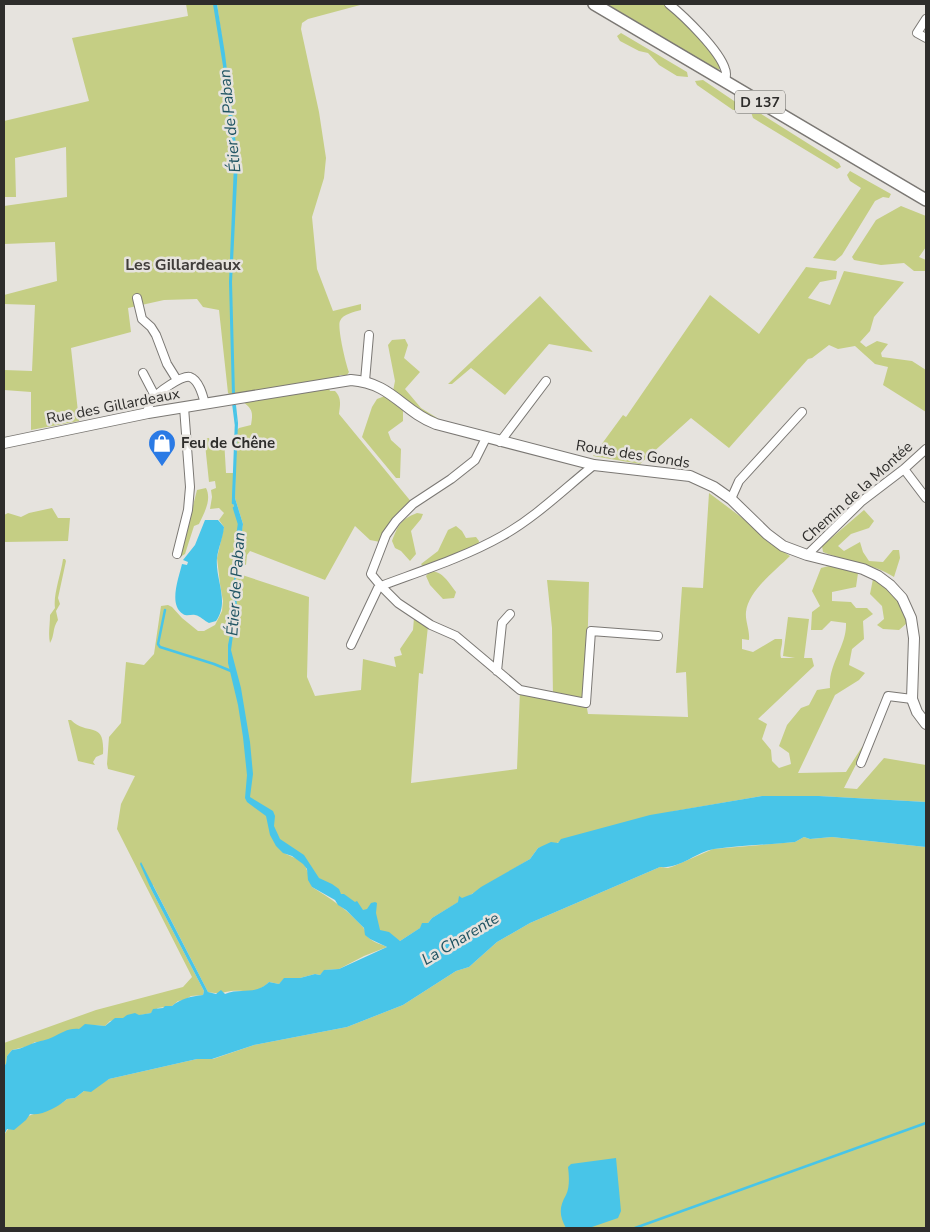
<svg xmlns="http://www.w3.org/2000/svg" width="930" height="1232" font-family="'Nunito Sans',sans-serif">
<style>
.green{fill:#c5ce84}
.water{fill:#48c5e8}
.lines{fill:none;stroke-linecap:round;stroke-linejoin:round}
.stream{stroke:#48c5e8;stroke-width:2.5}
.street-casing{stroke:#7b7874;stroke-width:10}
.secondary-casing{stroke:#7b7874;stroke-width:12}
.primary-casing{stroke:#7b7874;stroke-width:14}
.street{stroke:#fff;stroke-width:8}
.secondary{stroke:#fff;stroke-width:10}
.primary{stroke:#fff;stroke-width:11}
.labels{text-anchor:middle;stroke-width:5;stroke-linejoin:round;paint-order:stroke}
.shield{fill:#e6e3de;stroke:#656461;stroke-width:1}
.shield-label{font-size:14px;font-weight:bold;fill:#2e2d2b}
.street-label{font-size:15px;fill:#2e2d2b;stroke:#e6e3de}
.poi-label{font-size:15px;font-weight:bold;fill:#2e2d2b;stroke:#e6e3de;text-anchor:start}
.water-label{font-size:16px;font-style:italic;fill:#205463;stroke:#e6e3de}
.neighbourhood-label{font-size:16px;font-weight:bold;fill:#403d3a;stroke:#e6e3de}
</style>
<rect width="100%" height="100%" fill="#e6e3de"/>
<path class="green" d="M 186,4 L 214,4 L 229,88 L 217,4 L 364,4 L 308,19 L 302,23 L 301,29 L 319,112 L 326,158 L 324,178 L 312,217 L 317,269 L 333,311 L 361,304 L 361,310 C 354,312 343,314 340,321 C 337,327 346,365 349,372 L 347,375 L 340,375 L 337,378 L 233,396 L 228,393 L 219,310 L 203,307 L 197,299 L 164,300 L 128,308 L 131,332 L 71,348 L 79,421 L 31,430 L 31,392 L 4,390 L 4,370 L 32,371 L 35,305 L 4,304 L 4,295 L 57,281 L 55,242 L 4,244 L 4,206 L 67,197 L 66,147 L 15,158 L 16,197 L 4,197 L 4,121 L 89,101 L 72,38 L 188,16 Z
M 607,4 L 666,4 L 698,33 L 721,66 L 720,69 L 717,70 Z
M 621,33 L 687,72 L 688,77 L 677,76 L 659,65 L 648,53 L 639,51 L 620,41 L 617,36 Z
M 703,80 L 740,105 L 740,110 L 733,110 L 697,85 L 695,81 Z
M 751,112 L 758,112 L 839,163 L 841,167 L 837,169 L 753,118 Z
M 850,171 L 891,194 L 889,198 L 883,197 L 875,201 L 842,255 L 835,261 L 813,258 L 861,188 L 850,181 L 847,175 Z
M 901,206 L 926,216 L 926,247 L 919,257 L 926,260 L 926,271 L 914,271 L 904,263 L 881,265 L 854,260 L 852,257 L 876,220 Z
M 806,267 L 837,271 L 836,279 L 820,282 L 808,298 L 830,305 L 844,271 L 904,282 L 874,317 L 870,331 L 860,342 L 866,347 L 877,341 L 888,344 L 881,353 L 882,357 L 912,361 L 926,370 L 926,412 L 883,385 L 888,367 L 875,364 L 855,346 L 838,349 L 829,345 L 812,358 L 808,359 L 729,448 L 691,418 L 640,464 L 593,456 L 623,415 L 626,417 L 710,295 L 759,334 Z
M 540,296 L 593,352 L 549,344 L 505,395 L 471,368 L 452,384 L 448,384 Z
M 405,339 L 408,345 L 404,358 L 420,372 L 405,389 L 421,408 L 442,421 L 441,426 L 393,391 L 395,381 L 388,345 L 392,340 Z
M 329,389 L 330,391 L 335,391 C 342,398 340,405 339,414 L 413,504 L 380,542 L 370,540 L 355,526 L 325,580 L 250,551 L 247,555 L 246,565 L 239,562 L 239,547 L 243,524 L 235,498 L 236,431 L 239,428 L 251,425 C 253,413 253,409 243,402 Z
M 385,396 L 403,411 L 403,421 L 388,432 L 391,440 L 401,449 L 400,478 L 396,478 L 362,437 L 372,407 L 377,399 Z
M 209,438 L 210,442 L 224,439 L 226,473 L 234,473 L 232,500 L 239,524 L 236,561 L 236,573 L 309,597 L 307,677 L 315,696 L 361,690 L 363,659 L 396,667 L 394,657 L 402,655 L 400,649 L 413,630 L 414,618 L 423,622 L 428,626 L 423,674 L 419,673 L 411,783 L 517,769 L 520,690 L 553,697 L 552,628 L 547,580 L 589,582 L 586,703 L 588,714 L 688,717 L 686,672 L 676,673 L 682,587 L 703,588 L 709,493 L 749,523 L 768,542 L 790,556 C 776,570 748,591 746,612 C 745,621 750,630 749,640 L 742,639 L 742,649 L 753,652 L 775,639 L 782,639 C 783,646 779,651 781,658 L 795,658 L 783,656 L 788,617 L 809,619 L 804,658 L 812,658 L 814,666 L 758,719 L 767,724 L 762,739 L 771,750 L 772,761 L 779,768 L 791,764 L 789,753 L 779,746 L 787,725 L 801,708 L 809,705 L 817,690 L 830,688 C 828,664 847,646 846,623 L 831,621 L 822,630 L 811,630 L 812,612 L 820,606 L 812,591 L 821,568 L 829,566 L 858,573 L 856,587 L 832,592 L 832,601 L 851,602 L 856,608 L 867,608 L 873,614 L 863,621 L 864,639 L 852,649 L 849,665 L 865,673 L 859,680 L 835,695 L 798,773 L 846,772 L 862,747 L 866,745 L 844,788 L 857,789 L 884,758 L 926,765 L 926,802 L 819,796 L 762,796 L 675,811 L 538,848 L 530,859 L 432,918 L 428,923 L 400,941 L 376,930 L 362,911 L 313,874 L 302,857 L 279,847 C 283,856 296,856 303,863 C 308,869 310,880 312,887 C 330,898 348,910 362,926 C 366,930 365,935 370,939 C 375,943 381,944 387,947 L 364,956 L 339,969 L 325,970 L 320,975 L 315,974 L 300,978 L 285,978 L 279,984 L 269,982 C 253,997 247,989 231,991 C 222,993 217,994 208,992 L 153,885 L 150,887 L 204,991 L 203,995 L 191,996 L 185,1000 L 178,1001 L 172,1006 L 158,1008 L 151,1013 L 110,1021 L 105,1026 L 93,1025 L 42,1042 L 35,1042 L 29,1046 L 12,1050 L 7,1056 L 6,1064 L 4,1065 L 4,1043 L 96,1010 L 183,987 L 192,977 L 117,829 L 121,804 L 135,776 L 108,769 L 107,764 L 109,737 L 121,723 L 126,662 L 144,665 L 154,654 L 161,606 L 168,605 L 172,607 L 182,618 L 198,631 L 204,631 L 215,625 L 222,611 L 223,601 L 220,584 L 217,558 L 224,527 L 219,520 L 224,513 L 219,508 L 210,509 L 212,497 L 211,490 L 216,488 L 215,481 L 209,482 L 205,444 L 192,445 L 192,440 Z
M 206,488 C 212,500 204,513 199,524 L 194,526 L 185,554 L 180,557 L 197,490 Z
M 52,508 L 58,518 L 70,518 L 68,541 L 4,542 L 4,515 L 8,513 L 21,517 L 29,513 Z
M 864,510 L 874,521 L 869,528 L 851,534 L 838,546 L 844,551 L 860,542 L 863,552 L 869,561 L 883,562 L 893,550 L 899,550 L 900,558 L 894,577 C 872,563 847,562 823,552 L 822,546 Z
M 417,513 L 423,514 L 421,519 L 411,531 L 416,554 L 410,561 L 401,551 L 395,548 L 392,541 C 398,525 401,519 417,513 Z
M 456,526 L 462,531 L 466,538 L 476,537 L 479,541 L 478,546 L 423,567 L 421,564 L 438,551 L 448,530 Z
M 63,559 L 65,559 L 66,561 L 58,598 L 60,604 L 56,611 L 58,620 C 52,629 55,635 50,643 C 48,634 50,625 50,615 L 55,608 C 53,595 61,574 63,559 Z
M 430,571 C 443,571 449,583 456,592 L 454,598 L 443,599 L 430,585 L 426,576 Z
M 873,579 C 892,591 903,600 907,623 L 899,630 L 883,629 L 877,625 L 884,619 L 882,606 L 870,594 Z
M 68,720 L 71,720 C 88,737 105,719 103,754 L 96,757 L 93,762 L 95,765 L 78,761 Z
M 804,837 L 810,839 L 832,837 L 926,847 L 926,1228 L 4,1228 L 4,1135 C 19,1110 50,1115 67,1099 L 75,1098 L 84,1091 L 109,1079 L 197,1059 L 213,1059 L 254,1045 L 347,1027 L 403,1005 L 456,971 L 469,967 L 497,942 L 530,923 L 660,867 L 668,868 L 674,866 L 713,849 L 795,842 Z"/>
<path class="water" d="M 213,4 L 217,4 L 225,54 L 238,161 L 232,282 L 235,395 L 232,395 L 229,282 L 234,164 L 223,66 Z
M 234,405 L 236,405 L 238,423 L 235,498 L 243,524 L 235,584 L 237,606 L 231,650 L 241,688 L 250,742 L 253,774 L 250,797 L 273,811 L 275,816 L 274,826 L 280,839 L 304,855 L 319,878 L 332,884 L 339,889 L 341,894 L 344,894 L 355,902 L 357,901 L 363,910 L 367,909 L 371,903 L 375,902 L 377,903 L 376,913 L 380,930 L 389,932 L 400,941 L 420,928 L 422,923 L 428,923 L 432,918 L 458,902 L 459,896 L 462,898 L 472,894 L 481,887 L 530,859 L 538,848 L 551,842 L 558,843 L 561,839 L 650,815 L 762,796 L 819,796 L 926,802 L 926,847 L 832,837 L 810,839 L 804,837 L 795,842 C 768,845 741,845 714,849 C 696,852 680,869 660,867 L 530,923 L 497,942 L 469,967 L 456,971 L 403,1005 L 347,1027 L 254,1045 L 212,1059 L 197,1059 L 109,1079 L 91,1092 L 84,1091 L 75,1098 L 67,1099 C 58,1107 42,1116 30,1114 L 26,1120 L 14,1130 L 7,1129 L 4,1135 L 4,1065 L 6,1064 L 7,1056 L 12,1050 C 21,1049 26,1046 34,1043 C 39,1041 47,1040 53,1037 C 62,1033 68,1028 79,1029 L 85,1024 L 105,1026 L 115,1018 L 123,1018 L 127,1015 L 135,1013 L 139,1015 L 151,1013 L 153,1009 L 163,1008 L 165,1006 L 172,1006 C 180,999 192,996 203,995 L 204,991 L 151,889 L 140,864 L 141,862 L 208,992 L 216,994 L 221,990 L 225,994 C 242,987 254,996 269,982 L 279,984 L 284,978 L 300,978 L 315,974 L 320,975 L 324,970 L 339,969 L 387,947 L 370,939 L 365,935 L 364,928 L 346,910 L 338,905 L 335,900 L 312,887 L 308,880 L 307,869 L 303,864 L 292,856 L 283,853 L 276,846 L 270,835 L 266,816 L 247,802 L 245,798 L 247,775 L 243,737 L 238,705 L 228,663 L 228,645 L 233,620 L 234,579 L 239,524 L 232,500 L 237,424 Z
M 205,520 L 218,520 L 224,527 C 223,538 218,548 217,558 C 215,580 230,601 216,621 L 209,623 C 204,621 201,616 195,615 C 191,614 187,617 183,614 C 168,605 179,577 182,564 L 187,565 L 188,562 L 183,560 L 195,545 Z
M 616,1158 L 621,1211 L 618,1218 L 592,1227 L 566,1228 C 559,1215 559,1207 566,1195 C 570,1187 569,1175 568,1167 L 571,1164 Z"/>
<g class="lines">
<path class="stream" d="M 233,503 L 236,425 L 233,401
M 234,508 L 239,524 L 238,532
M 237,549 L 238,537
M 165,610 L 158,644 L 160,647 L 214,664 L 231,671
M 635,1228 L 926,1123"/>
<g class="street-casing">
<path id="street" d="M 669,4 C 685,17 719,50 725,69 C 727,73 726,77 725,81
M 926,19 L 917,33 L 926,38
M 137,298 L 142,319 L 151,327 L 156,335 L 167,364 L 177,380
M 143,373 L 155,396
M 365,381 L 369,335
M 148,413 C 147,408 150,403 153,399 C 158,392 182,375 190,377 C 199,380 203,396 205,404
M 500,442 L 546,381
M 594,465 C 564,489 536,517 502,536 C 465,557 421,571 381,586 L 398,603 L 431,625 L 456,636 L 520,690 L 586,703 L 591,631 L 658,636
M 904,469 L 926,498
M 731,499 L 739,481 L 802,412
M 177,554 L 188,510 L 190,487 L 184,407
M 807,555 L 862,501 L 904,469 L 926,449
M 351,645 L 378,588 L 381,586 L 371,574 L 386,535 L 396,521 L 413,504 L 451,479 L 475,460 L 486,438
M 497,671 L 502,623 L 510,614
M 861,763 L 888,696 L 912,699"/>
</g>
<g class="secondary-casing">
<path id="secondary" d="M 4,443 L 148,413 L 351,380 C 392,383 402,411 436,424 L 594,465 L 690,476 L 714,487 L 731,499 L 767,534 L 783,546 L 807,555 L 863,569 L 878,576 L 890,585 L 902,598 L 911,618 L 914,638 L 912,699 L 917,712 L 926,724"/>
</g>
<g class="primary-casing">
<path id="primary" d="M 594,4 L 926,200"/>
</g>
<use href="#street" class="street"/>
<use href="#secondary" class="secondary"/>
<use href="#primary" class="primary"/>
</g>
<defs>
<g id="shop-pin" transform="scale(1.4375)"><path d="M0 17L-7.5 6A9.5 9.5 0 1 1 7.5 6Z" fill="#2a7ae5" stroke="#e6e3de"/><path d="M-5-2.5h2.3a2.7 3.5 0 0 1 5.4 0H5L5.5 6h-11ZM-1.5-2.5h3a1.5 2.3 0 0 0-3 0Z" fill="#fff"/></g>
</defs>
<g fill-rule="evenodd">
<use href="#shop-pin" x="162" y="443"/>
</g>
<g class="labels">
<rect class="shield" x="735" y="90.5" width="50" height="23" rx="4"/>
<g class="shield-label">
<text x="760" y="107">D 137</text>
</g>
<g class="street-label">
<text transform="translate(113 406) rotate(-11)" y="5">Rue des Gillardeaux</text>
<text transform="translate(633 454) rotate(9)" y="5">Route des Gonds</text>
<text transform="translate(857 492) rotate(-42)" y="5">Chemin de la Montée</text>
</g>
<g class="poi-label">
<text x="181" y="448">Feu de Chêne</text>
</g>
<g class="water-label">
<text transform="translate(229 121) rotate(-96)" y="6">Étier de Paban</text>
<text transform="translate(235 584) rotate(-86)" y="6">Étier de Paban</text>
<text transform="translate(460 938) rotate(-31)" y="6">La Charente</text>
</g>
<g class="neighbourhood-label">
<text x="183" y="270">Les Gillardeaux</text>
</g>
</g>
<rect width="930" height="1232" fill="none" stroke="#2e2d2b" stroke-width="10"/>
</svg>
